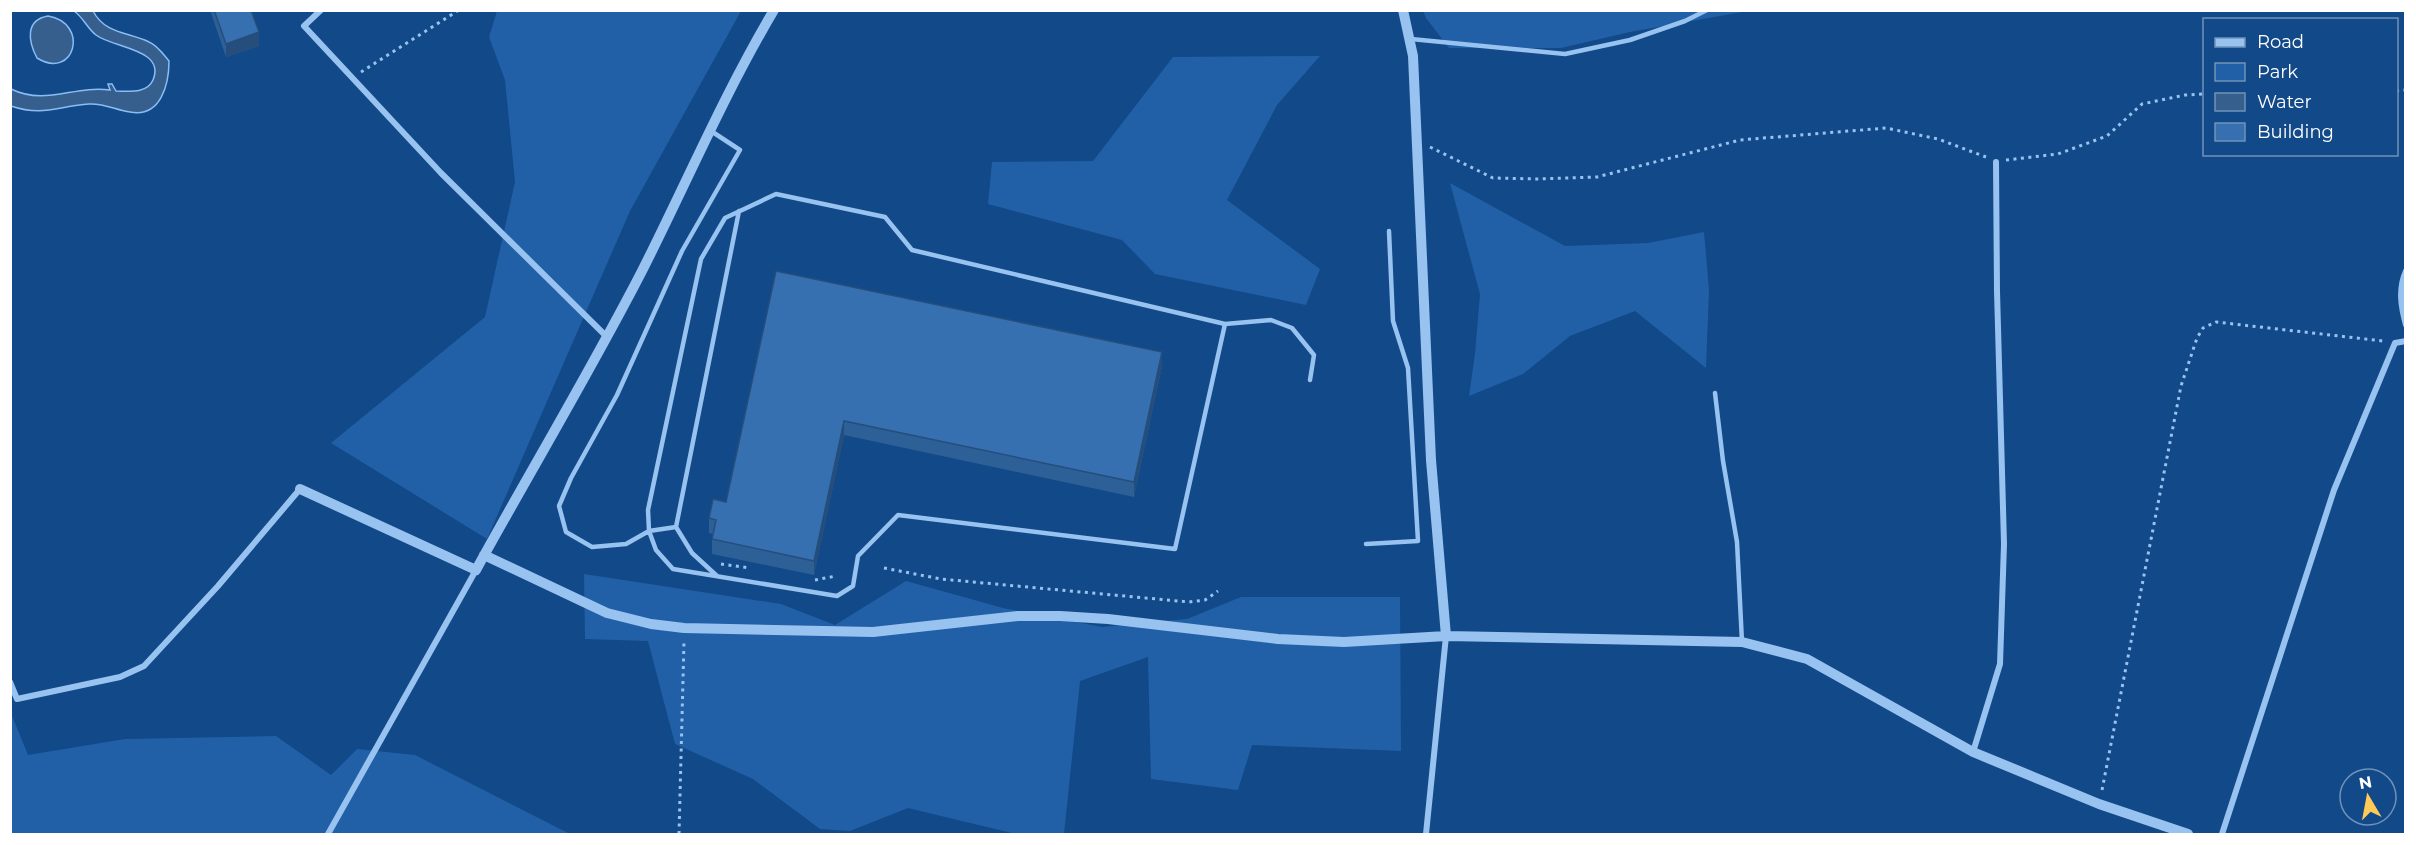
<svg xmlns="http://www.w3.org/2000/svg" width="2416" height="845" font-family="Montserrat,sans-serif">
<style>
.green{fill:#2160a7}
.water{fill:#365f8e;stroke:#89bdf4;stroke-width:1.5}
.lines{fill:none;stroke-linecap:round;stroke-linejoin:round}
.path{stroke:#98c2f0;stroke-width:3;stroke-dasharray:3 4.5;stroke-linecap:butt}
.service{stroke:#98c2f0;stroke-width:4.5}
.minor{stroke:#98c2f0;stroke-width:6}
.tertiary{stroke:#98c2f0;stroke-width:10}
.wall{fill:#2e6098}
.shaded-wall{fill:#264e7c}
.building{fill:#3670b1;stroke:#264e7c;stroke-width:1.5}
</style>
<rect width="100%" height="100%" fill="#124988"/>
<path class="green" d="M 497,11 L 741,11 L 630,211 L 487,539 L 331,443 L 485,317 L 515,182 L 505,80 L 489,37 Z
M 1423,11 L 1748,11 L 1630,32 L 1561,48 L 1449,48 L 1426,18 Z
M 1320,56 L 1277,105 L 1227,200 L 1320,269 L 1306,305 L 1155,274 L 1122,240 L 988,204 L 992,162 L 1093,161 L 1173,57 Z
M 1450,183 L 1565,246 L 1648,243 L 1704,232 L 1709,290 L 1706,368 L 1635,311 L 1570,336 L 1523,374 L 1469,396 L 1475,354 L 1480,294 Z
M 584,574 L 781,604 L 835,625 L 906,581 L 1003,608 L 1102,627 L 1187,619 L 1241,597 L 1400,597 L 1401,751 L 1252,745 L 1238,790 L 1151,779 L 1148,657 L 1080,681 L 1064,834 L 1016,834 L 908,808 L 850,831 L 820,829 L 753,779 L 675,744 L 648,641 L 585,639 Z
M 10,711 L 28,755 L 125,739 L 276,736 L 331,775 L 357,749 L 415,755 L 570,834 L 11,834 Z"/>
<path class="water" d="M 74,11 L 93,11 C 105,34 128,32 149,42 C 157,45 163,54 169,61 C 169,84 161,118 130,112 C 116,110 104,103 89,104 C 58,106 43,117 11,106 L 11,89 C 46,106 74,85 110,90 L 108,84 L 112,84 L 116,91 C 128,91 147,94 153,80 C 166,49 113,48 96,35 C 87,28 83,17 74,11 Z
M 48,16 C 90,23 75,81 37,58 C 28,41 25,20 48,16 Z"/>
<g class="lines">
<path class="path" d="M 361,72 L 459,10
M 2396,91 L 2406,90
M 1430,147 L 1493,178 L 1539,179 L 1597,177 L 1740,140 L 1886,128 L 1938,139 L 1986,157
M 2006,160 L 2058,154 L 2107,136 L 2142,104 L 2185,95 L 2204,94
M 721,564 L 750,568
M 884,568 L 941,579 L 1189,602 L 1205,600 L 1218,591
M 815,580 L 836,576
M 2102,790 L 2181,386 L 2197,338 L 2203,328 L 2216,322 L 2383,341
M 679,834 L 684,641"/>
<path class="service" d="M 1411,39 L 1565,54 L 1630,40 L 1685,21 L 1707,10
M 1225,324 L 1271,320 L 1292,328 L 1314,355 L 1310,380
M 1715,393 L 1723,461 L 1737,542 L 1742,642
M 676,527 L 649,531 L 656,550 L 673,569 L 837,596 L 853,586 L 858,556 L 898,515 L 1175,549 L 1225,324 L 912,250 L 885,217 L 776,194 L 725,218 L 701,259 L 648,510 L 649,531 L 626,544 L 592,547 L 566,532 L 559,506 L 571,478 L 617,395 L 682,251 L 740,150 L 711,131
M 1366,544 L 1418,541 L 1408,368 L 1393,321 L 1389,231
M 717,576 L 692,553 L 676,527 L 739,211"/>
<path class="minor" d="M 321,10 L 304,26 L 441,173 L 607,337
M 2406,271 C 2398,289 2401,307 2406,325
M 10,682 L 17,699 L 120,677 L 144,666 L 218,586 L 300,489
M 1973,752 L 2000,664 L 2004,544 L 1997,291 L 1996,162
M 328,834 L 476,570
M 1426,834 L 1446,636
M 2222,834 L 2334,490 L 2395,343 L 2406,341"/>
<path class="tertiary" d="M 1403,10 L 1413,56 L 1431,460 L 1446,636
M 300,489 L 476,570 C 531,470 590,372 642,271 C 686,184 724,94 774,10
M 484,555 L 607,613 L 651,624 L 684,628 L 873,632 L 1018,616 L 1060,616 L 1108,619 L 1278,639 L 1344,642 L 1446,636 L 1742,642 L 1807,659 L 1973,752 L 2099,804 L 2188,834"/>
</g>
<path class="wall" d="M 210,10 L 253,10 L 252,14 L 259,46 L 226,57 Z
M 776,271 L 1162,366 L 1134,497 L 844,435 L 814,575 L 712,554 L 712,539 L 713,534 L 709,533 L 709,518 L 726,502 Z"/>
<path class="shaded-wall" d="M 259,32 L 259,46 L 226,57 L 226,44 Z
M 1162,352 L 1162,366 L 1134,497 L 1134,482 Z
M 844,421 L 844,435 L 814,575 L 814,561 Z"/>
<path class="building" d="M 214,10 L 251,10 L 259,32 L 226,44 Z
M 776,271 L 1162,352 L 1134,482 L 844,421 L 814,561 L 712,539 L 716,520 L 709,518 L 713,499 L 726,502 Z"/>
<rect width="2416" height="845" fill="none" stroke="#ffffff" stroke-width="24"/>
<rect x="2203" y="18" width="195" height="138" fill="#124988" stroke="#7192b8" stroke-width="1.5"/>
<rect x="2215" y="38" width="30" height="9" fill="#98c2f0" stroke="#7192b8" stroke-width="1.5"/>
<text x="2257" y="48" font-size="18" fill="#ffffff">Road</text>
<rect x="2215" y="63" width="30" height="18" fill="#2160a7" stroke="#7192b8" stroke-width="1.5"/>
<text x="2257" y="78" font-size="18" fill="#ffffff">Park</text>
<rect x="2215" y="93" width="30" height="18" fill="#365f8e" stroke="#7192b8" stroke-width="1.5"/>
<text x="2257" y="108" font-size="18" fill="#ffffff">Water</text>
<rect x="2215" y="123" width="30" height="18" fill="#3670b1" stroke="#7192b8" stroke-width="1.5"/>
<text x="2257" y="138" font-size="18" fill="#ffffff">Building</text>
<g transform="translate(2368 797) rotate(350)"><circle r="28" fill="#124988" stroke="#7192b8" stroke-width="1.5"/>
<path d="M0-4.5L10 22L0 15L-10 22Z" fill="#ffca57"/>
<text y="-9" font-size="16" font-weight="bold" text-anchor="middle" fill="#ffffff">N</text>
</g>
</svg>
